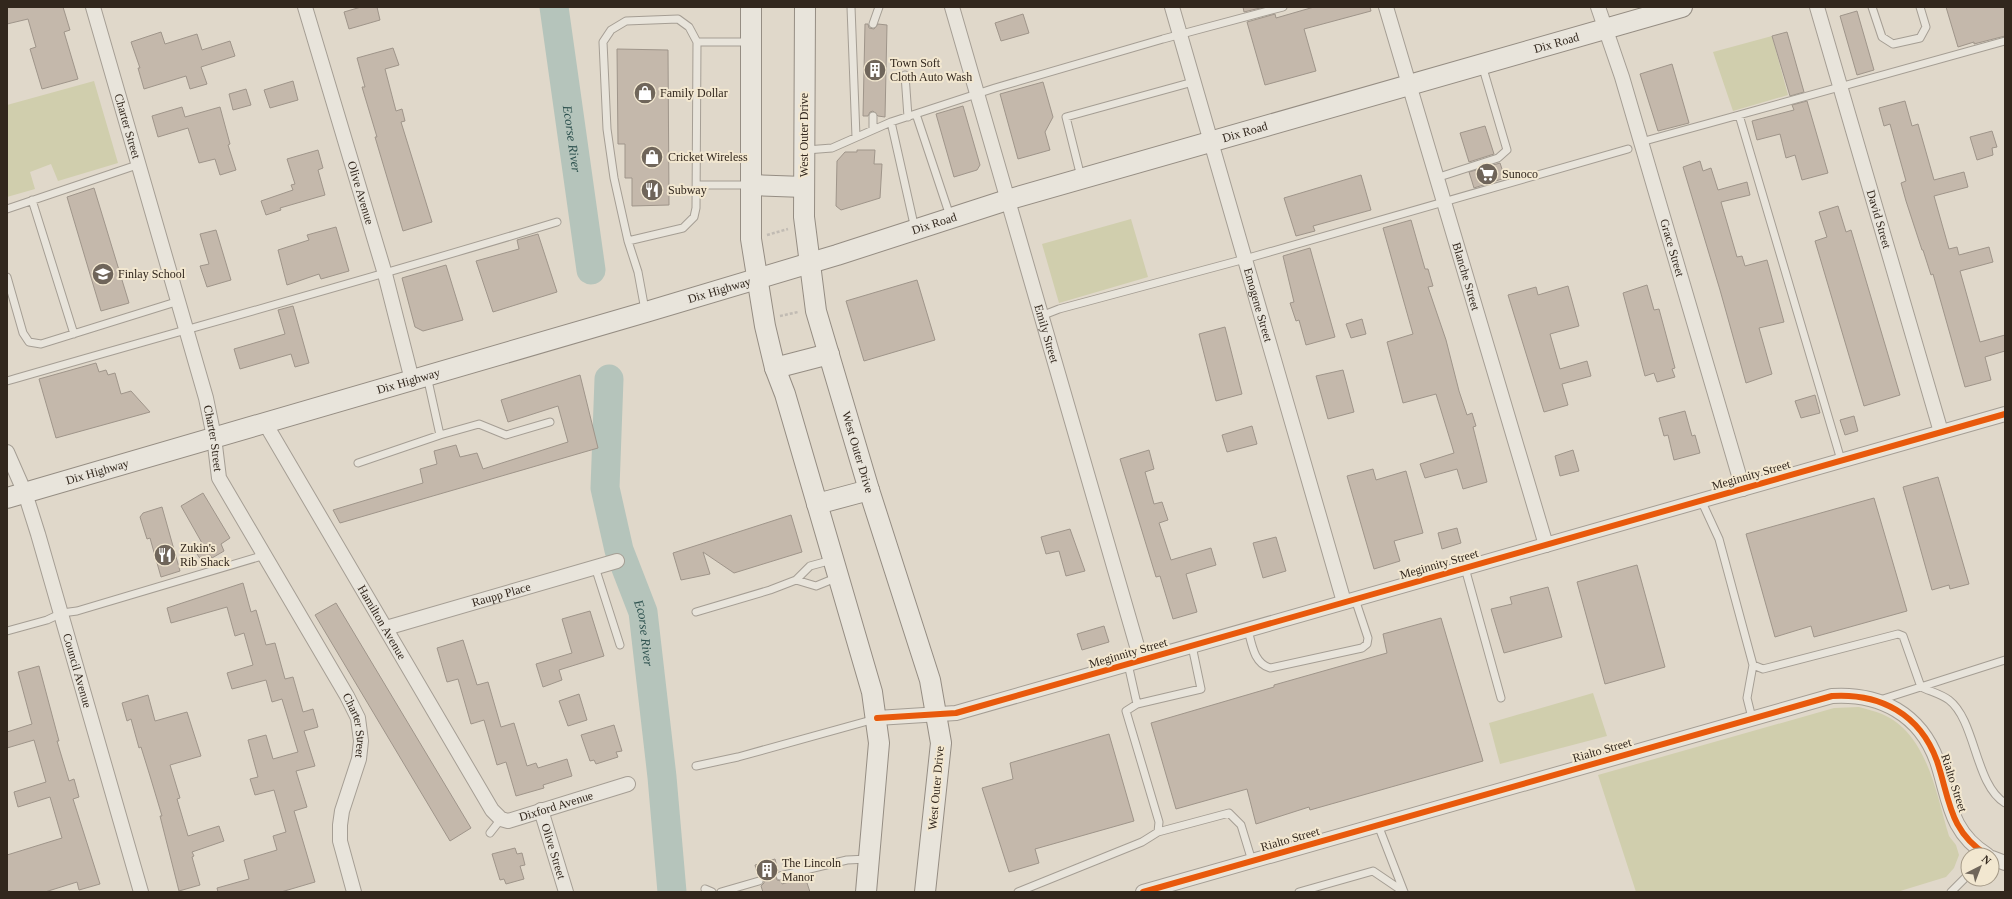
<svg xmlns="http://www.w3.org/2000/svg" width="2012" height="899" font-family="'Times New Roman',serif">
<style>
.green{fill:#d0cead}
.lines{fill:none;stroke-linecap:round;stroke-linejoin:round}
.river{stroke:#b5c4bb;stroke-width:29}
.building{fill:#c4b8ab;stroke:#9f958a}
.lane-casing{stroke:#a59e94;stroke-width:9}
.street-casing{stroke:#a59e94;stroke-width:16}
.secondary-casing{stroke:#958d83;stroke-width:22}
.path{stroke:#c1bbb3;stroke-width:2.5;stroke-dasharray:3 2;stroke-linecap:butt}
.lane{stroke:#e8e4db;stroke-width:7}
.street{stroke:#e8e4db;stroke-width:14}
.secondary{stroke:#e8e4db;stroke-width:20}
.cycleway-casing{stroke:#f2e7d0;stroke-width:8}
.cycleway{stroke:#e8590c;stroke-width:6}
.labels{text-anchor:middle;stroke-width:4;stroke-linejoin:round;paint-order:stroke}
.street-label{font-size:12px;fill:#32271d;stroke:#f2e7d0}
.poi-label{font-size:12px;fill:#32271d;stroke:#f2e7d0;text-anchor:start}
.water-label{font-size:13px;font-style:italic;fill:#2d514e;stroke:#f2e7d0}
</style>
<rect width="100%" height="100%" fill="#e0d8ca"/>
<path class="green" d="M 1772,36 L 1788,95 L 1733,111 L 1713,52 Z
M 94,81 L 118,163 L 58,181 L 51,164 L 30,172 L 35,189 L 7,197 L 7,105 Z
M 1131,219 L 1148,277 L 1059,303 L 1042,244 Z
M 1593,693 L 1607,736 L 1500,764 L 1489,723 Z
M 1859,707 C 1866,709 1875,711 1882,714 C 1928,734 1936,794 1949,836 L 1956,845 L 1959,855 L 1954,868 L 1946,877 L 1897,892 L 1636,892 L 1598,775 L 1834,708 Z"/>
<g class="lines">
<g class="river">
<path id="s1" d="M 554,7 L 591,270"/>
<path id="s2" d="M 609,379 L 605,488 L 619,550 L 643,612 L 662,777 L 672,892"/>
</g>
</g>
<path class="building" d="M 7,7 L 63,7 L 70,30 L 64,32 L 78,79 L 42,89 L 30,49 L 36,47 L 28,19 L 7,24 Z
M 361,7 L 377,7 L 380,20 L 349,29 L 344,12 Z
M 1243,7 L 1264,7 L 1244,12 Z
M 1314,7 L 1370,7 L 1371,11 L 1304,29 L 1316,71 L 1265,85 L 1247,22 L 1275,14 L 1276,18 Z
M 1946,7 L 2005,7 L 2005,36 L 1974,44 L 1974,42 L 1958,47 Z
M 1857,11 L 1874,70 L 1857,75 L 1840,16 Z
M 1023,14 L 1029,33 L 1001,41 L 995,23 Z
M 865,24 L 868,24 L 869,28 L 874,29 L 878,24 L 887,25 L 885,117 L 878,116 L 873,111 L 870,112 L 868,116 L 863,116 Z
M 161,32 L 165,44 L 197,34 L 202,50 L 230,41 L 235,56 L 201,67 L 207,84 L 190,89 L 186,76 L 144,89 L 138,68 L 140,68 L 131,42 Z
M 1787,32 L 1804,92 L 1790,96 L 1772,36 Z
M 393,48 L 399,65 L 385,69 L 396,111 L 402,109 L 405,121 L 401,122 L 432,222 L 403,231 L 375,137 L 377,137 L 362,87 L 365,87 L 357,58 Z
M 617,49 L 668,50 L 669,205 L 632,206 L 632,178 L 625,178 L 625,144 L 618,144 Z
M 1672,64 L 1689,123 L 1658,131 L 1640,74 Z
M 293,81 L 298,100 L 270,108 L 264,90 Z
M 1043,82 L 1053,117 L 1045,132 L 1050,150 L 1018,159 L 1000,94 Z
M 246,89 L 251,105 L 233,110 L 229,94 Z
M 1807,101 L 1828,173 L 1802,180 L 1795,155 L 1786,158 L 1780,134 L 1757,140 L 1752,121 L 1794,110 L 1792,105 Z
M 1905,101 L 1912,126 L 1918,124 L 1934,180 L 1964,172 L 1968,187 L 1934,196 L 1949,249 L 1957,247 L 1959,255 L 1989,247 L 1993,262 L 1960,271 L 1980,342 L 2005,335 L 2005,351 L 1985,357 L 1991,380 L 1965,387 L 1933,274 L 1931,275 L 1923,250 L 1922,250 L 1906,201 L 1901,183 L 1906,181 L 1897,149 L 1890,124 L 1884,126 L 1879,108 Z
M 963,106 L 980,165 L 977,170 L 954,177 L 936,114 Z
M 182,107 L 185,117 L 220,107 L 230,144 L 228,145 L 236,170 L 220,175 L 215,159 L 199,163 L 188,128 L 158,137 L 152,116 Z
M 1485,126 L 1494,154 L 1469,162 L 1460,133 Z
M 1992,131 L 1997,147 L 1992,148 L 1993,155 L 1977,160 L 1970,137 Z
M 318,150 L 323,168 L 318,170 L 325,195 L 280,208 L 281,210 L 266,215 L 261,201 L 293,190 L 291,185 L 295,184 L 287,159 Z
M 857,150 L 875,150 L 874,164 L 882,164 L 880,198 L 841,210 L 836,206 L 837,161 L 845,152 L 857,152 Z
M 1700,161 L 1703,171 L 1711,168 L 1718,190 L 1747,182 L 1750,195 L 1721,202 L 1737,257 L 1742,256 L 1745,266 L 1767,260 L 1784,322 L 1759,328 L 1772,374 L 1746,383 L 1720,290 L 1683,167 Z
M 1500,163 L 1505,178 L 1474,188 L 1469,172 Z
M 1361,175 L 1371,210 L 1313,226 L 1315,231 L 1296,236 L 1284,198 Z
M 94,188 L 129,303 L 101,311 L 67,197 Z
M 1838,206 L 1846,232 L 1851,230 L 1900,395 L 1864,406 L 1815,241 L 1827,237 L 1819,212 Z
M 1411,220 L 1425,269 L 1428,269 L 1433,286 L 1428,287 L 1446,340 L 1459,391 L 1467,415 L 1472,413 L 1476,426 L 1473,427 L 1487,482 L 1463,489 L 1457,469 L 1425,478 L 1420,464 L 1454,453 L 1452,446 L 1436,394 L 1403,403 L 1387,342 L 1413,334 L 1383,228 Z
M 336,227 L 349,271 L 321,279 L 319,274 L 287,285 L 278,250 L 309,240 L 307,235 Z
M 216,230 L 231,280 L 207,287 L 200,266 L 209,264 L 200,234 Z
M 538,234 L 557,292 L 493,312 L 476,261 L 519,249 L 517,240 Z
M 1310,248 L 1335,337 L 1306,345 L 1299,320 L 1296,321 L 1290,303 L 1294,302 L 1283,256 Z
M 446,265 L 463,320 L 423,331 L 415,327 L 402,278 Z
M 917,280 L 935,340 L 864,361 L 846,301 Z
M 1647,285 L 1654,310 L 1659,309 L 1675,368 L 1672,369 L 1675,377 L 1657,382 L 1654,373 L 1645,376 L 1623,293 Z
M 1568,286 L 1579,326 L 1550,334 L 1560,369 L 1587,361 L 1591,376 L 1562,384 L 1568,405 L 1544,412 L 1508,295 L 1536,287 L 1538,295 Z
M 293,306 L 309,363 L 295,367 L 291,354 L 240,369 L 234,349 L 285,334 L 278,310 Z
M 1362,319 L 1366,334 L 1351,338 L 1346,324 Z
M 1225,327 L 1242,394 L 1216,401 L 1199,334 Z
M 96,363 L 99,372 L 106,370 L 108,375 L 115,373 L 121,394 L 131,391 L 150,412 L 56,438 L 39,379 Z
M 1343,370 L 1354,412 L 1328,419 L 1316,376 Z
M 580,375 L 598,448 L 340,523 L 333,510 L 423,483 L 420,469 L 437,464 L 434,451 L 456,445 L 460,457 L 477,453 L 483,469 L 568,442 L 558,406 L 508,422 L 501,400 Z
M 1815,395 L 1820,413 L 1801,418 L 1795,401 Z
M 1685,411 L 1692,436 L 1695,435 L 1700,453 L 1674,460 L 1668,435 L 1664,436 L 1659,418 Z
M 1854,416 L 1858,431 L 1845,435 L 1840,420 Z
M 1252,426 L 1257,444 L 1227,452 L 1222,435 Z
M 1149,450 L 1154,469 L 1145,472 L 1154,504 L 1162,502 L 1168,520 L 1159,523 L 1171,560 L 1211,548 L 1216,565 L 1186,574 L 1197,612 L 1173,619 L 1160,576 L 1156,577 L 1120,459 Z
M 1573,450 L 1579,471 L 1560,476 L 1555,456 Z
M 1373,469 L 1376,480 L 1406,471 L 1423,533 L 1394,541 L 1400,561 L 1374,569 L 1347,476 Z
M 1938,477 L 1969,584 L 1950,589 L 1949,585 L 1932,590 L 1903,487 Z
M 203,493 L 230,538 L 221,544 L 224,551 L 212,558 L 210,555 L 201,560 L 193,548 L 202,543 L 181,506 Z
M 1874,498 L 1907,611 L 1814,637 L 1811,626 L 1775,637 L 1746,534 Z
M 162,507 L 180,571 L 161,577 L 150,538 L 147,539 L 140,517 L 143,513 Z
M 791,515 L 802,552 L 734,573 L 703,552 L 710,574 L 681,580 L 673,553 Z
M 1457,528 L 1461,543 L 1442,549 L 1438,533 Z
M 1070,529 L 1085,571 L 1066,576 L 1059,551 L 1046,554 L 1041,537 Z
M 1276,537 L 1286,571 L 1263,578 L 1253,543 Z
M 1637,565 L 1665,667 L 1605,684 L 1577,582 Z
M 243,583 L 251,612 L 256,610 L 266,645 L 275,643 L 285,679 L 293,677 L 303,712 L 313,709 L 318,727 L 304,731 L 315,766 L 296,771 L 307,807 L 294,811 L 315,882 L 281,892 L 218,892 L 217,888 L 249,879 L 244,860 L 277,850 L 273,836 L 286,832 L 274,790 L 255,795 L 250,779 L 258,777 L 248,740 L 266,735 L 273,759 L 298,752 L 282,699 L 272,702 L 266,680 L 232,689 L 227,673 L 253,665 L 244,633 L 235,636 L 227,607 L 171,623 L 167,608 Z
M 1548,587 L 1562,637 L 1504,653 L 1491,609 L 1512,604 L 1510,597 Z
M 336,603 L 471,828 L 450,841 L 315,615 Z
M 590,611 L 604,656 L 559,670 L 562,680 L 543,687 L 536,664 L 572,653 L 562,619 Z
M 1441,618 L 1483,761 L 1310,810 L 1309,807 L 1256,824 L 1247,789 L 1176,809 L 1151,723 L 1274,687 L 1274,685 L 1387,653 L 1383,634 Z
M 1104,626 L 1109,642 L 1082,650 L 1077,634 Z
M 463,640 L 477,685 L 488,682 L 501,727 L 514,723 L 527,766 L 536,763 L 538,768 L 567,759 L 572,776 L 543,785 L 544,788 L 516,796 L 506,762 L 497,765 L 484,720 L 471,724 L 458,679 L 447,682 L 437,648 Z
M 39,666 L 59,741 L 57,741 L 69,781 L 74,779 L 79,797 L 73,799 L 100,884 L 79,890 L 77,882 L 45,892 L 7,892 L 7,855 L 62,838 L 50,797 L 18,807 L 14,792 L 46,782 L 34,740 L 7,748 L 7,732 L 32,724 L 18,672 Z
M 579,694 L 587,720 L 568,726 L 559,701 Z
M 148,695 L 155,721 L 187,712 L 201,756 L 170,765 L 180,798 L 177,799 L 188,836 L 219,826 L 224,841 L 192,852 L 194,856 L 192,857 L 200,885 L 179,891 L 160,816 L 162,816 L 150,776 L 141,747 L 139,748 L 131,719 L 127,721 L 122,703 Z
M 614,725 L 622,751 L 616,752 L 618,757 L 596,764 L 594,760 L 590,761 L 581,735 Z
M 1109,734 L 1134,821 L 1035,849 L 1039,863 L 1009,872 L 982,788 L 1013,779 L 1010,763 Z
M 515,848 L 517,854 L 522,853 L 525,865 L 520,866 L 524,879 L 506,884 L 504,879 L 500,880 L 492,854 Z
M 775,859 L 778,871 L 775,875 L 777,880 L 781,881 L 782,884 L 805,877 L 810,892 L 763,892 L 761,886 L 764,883 L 764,879 L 758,876 L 755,865 Z"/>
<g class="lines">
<g class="lane-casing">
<path id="lane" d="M 851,7 L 856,137
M 1872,7 L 1882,37 L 1893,44 L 1920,38 L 1926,27 L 1920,7
M 873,24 L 879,7
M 697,42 L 749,42
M 905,75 L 908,117
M 916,114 L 950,216
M 1739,115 L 2005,41
M 873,116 L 873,129
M 891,122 L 915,229
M 1641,142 L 1739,115 L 1841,460
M 806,150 L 832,148 L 891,122 L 995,88 L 1163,39 L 1283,7
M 1081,177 L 1066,117 L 1193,82
M 1436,178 L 1498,158 L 1507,150 L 1482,65
M 697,185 L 750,185
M 32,200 L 74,334
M 7,209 L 140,164
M 628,241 L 683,228 L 694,217 L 696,208 L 697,42 L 689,27 L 678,19 L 626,21 L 611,30 L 603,42 L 607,129 L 614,178 L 628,241 L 638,272 L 645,310
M 7,277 L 23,333 L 29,342 L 41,344 L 179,301
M 1041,316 L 1059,309 L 1245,259 L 1628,149
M 427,376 L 440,435 L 479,424 L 506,435 L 550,422
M 7,381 C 190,328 374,278 557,222
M 358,463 L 440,435
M 1701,500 L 1719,539 L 1753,665 L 1747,698 L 1752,718
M 595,567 L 620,645
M 1465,568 L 1501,698
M 796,580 L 816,586 L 838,577
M 696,612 L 770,590 L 796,580 L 810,566 L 832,560
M 1248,630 C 1252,645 1254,663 1270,668 L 1362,648 L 1367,644 L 1368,638 L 1355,599
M 7,631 L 47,620 L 62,613 L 77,611 L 265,555
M 1128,664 L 1137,704
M 1753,665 L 1763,669 L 1898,634 L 1903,636 L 1921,687 C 1929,691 1941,694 1949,700 C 1976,721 1975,785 2005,803
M 1880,700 L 2005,660
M 696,766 L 738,757 L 875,719
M 1378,825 L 1404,892
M 1158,832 L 1159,822 L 1126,711 L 1137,704 L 1201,689 L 1192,646
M 490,833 L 501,819
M 780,876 L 847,860 L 868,859
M 705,889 L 712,892
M 721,892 L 759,881
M 1018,892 L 1142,842 L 1158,832 L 1229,813 L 1241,825 L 1252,861
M 1299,892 L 1373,871 L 1404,892
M 1951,892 L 1968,875"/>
</g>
<g class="street-casing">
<g id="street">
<path id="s3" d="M 93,7 L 206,398 L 214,437 L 219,478 L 347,696 L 358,718 L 361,741 L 359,759 L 342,811 L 340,825 L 340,841 L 354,892"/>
<path id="s4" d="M 305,7 L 385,274 L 412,380"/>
<path id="s5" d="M 952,7 L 1141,660"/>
<path id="s6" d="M 1172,7 L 1344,602"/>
<path id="s7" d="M 1386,7 L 1546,545"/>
<path id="s8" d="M 1598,7 L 1622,77 L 1743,489"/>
<path id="s9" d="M 1817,7 L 1941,432"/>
<path id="s10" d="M 265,423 L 492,810 L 501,819 L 508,821 L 628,784"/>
<path id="s11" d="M 7,452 L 25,493 L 38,534 L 141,892"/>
<path id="s12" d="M 386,628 L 617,561"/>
<path d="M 877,718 L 956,713 L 2005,414"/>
<path id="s13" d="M 541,810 L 566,892"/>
<path d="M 1992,858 L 2005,863"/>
<path d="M 1143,892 L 1832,696 C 1880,693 1920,714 1937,761 C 1950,800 1949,831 1987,855"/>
</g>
</g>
<g class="secondary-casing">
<g id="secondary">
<path d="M 751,7 L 751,239 L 765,326 L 775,368 L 785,394 L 872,692 L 879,743 L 866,892"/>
<path id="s14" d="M 805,7 L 804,217 L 816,311 L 869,490 L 930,680 L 941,743 L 925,892"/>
<path d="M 751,185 L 804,187"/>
<path d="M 775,368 L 829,354"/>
<path id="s15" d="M 7,498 L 646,312 L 837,255 L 1007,200 L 1682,7"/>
<path d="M 817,504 L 869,490"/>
</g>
</g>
<path class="path" d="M 767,235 L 788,229
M 780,316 L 798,312"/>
<use href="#lane" class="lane"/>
<use href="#street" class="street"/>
<use href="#secondary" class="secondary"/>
<g class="cycleway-casing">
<path id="cycleway" d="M 877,718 L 956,713 L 2005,414
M 1143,892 L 1832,696 C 1880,693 1920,714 1937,761 C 1950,800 1949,831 1987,855"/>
</g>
<use href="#cycleway" class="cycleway"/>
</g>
<defs>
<g id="building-disc" transform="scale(1.15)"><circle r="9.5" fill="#6f655a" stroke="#f2e7d0"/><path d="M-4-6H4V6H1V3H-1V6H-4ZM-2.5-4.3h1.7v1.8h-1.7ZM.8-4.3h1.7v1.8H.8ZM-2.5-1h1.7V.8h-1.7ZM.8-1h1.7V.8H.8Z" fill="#fff"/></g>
<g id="shop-disc" transform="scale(1.15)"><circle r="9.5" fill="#6f655a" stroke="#f2e7d0"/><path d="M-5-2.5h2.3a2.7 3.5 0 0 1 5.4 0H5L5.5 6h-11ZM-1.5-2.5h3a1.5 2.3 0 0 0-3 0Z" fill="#fff"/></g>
<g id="supermarket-disc" transform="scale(1.15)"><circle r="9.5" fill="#6f655a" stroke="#f2e7d0"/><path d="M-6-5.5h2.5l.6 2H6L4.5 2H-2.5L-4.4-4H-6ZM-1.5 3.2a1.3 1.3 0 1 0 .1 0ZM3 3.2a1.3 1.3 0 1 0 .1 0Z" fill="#fff"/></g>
<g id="restaurant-disc" transform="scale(1.15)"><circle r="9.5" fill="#6f655a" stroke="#f2e7d0"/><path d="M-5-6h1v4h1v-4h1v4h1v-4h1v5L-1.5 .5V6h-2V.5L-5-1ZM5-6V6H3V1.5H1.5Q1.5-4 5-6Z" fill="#fff"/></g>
<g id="school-disc" transform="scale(1.15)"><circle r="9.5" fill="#6f655a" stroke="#f2e7d0"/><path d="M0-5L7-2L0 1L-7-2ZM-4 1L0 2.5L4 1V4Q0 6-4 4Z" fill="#fff"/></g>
</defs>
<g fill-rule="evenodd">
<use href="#building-disc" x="875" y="70"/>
<use href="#shop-disc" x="645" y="93"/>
<use href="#shop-disc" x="652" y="157"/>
<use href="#supermarket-disc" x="1487" y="174"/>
<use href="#restaurant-disc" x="652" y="190"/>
<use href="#school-disc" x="103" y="274"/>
<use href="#restaurant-disc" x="165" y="555"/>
<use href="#building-disc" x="767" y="870"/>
</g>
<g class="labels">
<g class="street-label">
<text dy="4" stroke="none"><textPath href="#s15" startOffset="1615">Dix Road</textPath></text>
<text dy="4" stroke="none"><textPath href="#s3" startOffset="124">Charter Street</textPath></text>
<text dy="4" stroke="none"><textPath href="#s15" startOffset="1291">Dix Road</textPath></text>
<text transform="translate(804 135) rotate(-90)" y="4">West Outer Drive</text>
<text dy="4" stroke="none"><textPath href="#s4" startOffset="194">Olive Avenue</textPath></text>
<text dy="4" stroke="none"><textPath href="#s9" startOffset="221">David Street</textPath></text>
<text dy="4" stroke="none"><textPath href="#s15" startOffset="967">Dix Road</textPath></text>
<text dy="4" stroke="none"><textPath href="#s8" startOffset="252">Grace Street</textPath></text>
<text dy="4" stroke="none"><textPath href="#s7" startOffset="281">Blanche Street</textPath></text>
<text dy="4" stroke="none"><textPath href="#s15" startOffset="742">Dix Highway</textPath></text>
<text dy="4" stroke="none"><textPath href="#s6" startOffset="310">Emogene Street</textPath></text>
<text dy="4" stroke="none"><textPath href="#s5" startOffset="340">Emily Street</textPath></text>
<text dy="4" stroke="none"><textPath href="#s15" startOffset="418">Dix Highway</textPath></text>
<text dy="4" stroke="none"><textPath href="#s3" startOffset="448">Charter Street</textPath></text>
<text dy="4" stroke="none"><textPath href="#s14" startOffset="452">West Outer Drive</textPath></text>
<text dy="4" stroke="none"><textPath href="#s15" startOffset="94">Dix Highway</textPath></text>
<text transform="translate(1751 475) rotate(-16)" y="4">Meginnity Street</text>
<text transform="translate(1439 564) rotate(-16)" y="4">Meginnity Street</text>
<text dy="4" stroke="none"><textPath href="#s12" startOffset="120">Raupp Place</textPath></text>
<text dy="4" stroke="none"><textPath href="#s10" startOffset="231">Hamilton Avenue</textPath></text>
<text transform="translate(1128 653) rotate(-16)" y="4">Meginnity Street</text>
<text dy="4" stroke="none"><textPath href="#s11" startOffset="230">Council Avenue</textPath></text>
<text dy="4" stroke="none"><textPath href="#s3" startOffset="772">Charter Street</textPath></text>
<text transform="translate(1602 750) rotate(-16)" y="4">Rialto Street</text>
<text transform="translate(1954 783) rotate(72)" y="4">Rialto Street</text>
<text transform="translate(936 788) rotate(-85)" y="4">West Outer Drive</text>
<text dy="4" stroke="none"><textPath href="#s10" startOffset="519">Dixford Avenue</textPath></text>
<text transform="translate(1290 839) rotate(-16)" y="4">Rialto Street</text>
<text dy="4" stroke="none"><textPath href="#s13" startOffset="43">Olive Street</textPath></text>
</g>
<g class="poi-label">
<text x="890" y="67">Town Soft<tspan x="890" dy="14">Cloth Auto Wash</tspan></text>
<text x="660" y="97">Family Dollar</text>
<text x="668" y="161">Cricket Wireless</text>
<text x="1502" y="178">Sunoco</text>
<text x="668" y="194">Subway</text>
<text x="118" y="278">Finlay School</text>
<text x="180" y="552">Zukin's<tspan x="180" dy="14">Rib Shack</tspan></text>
<text x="782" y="867">The Lincoln<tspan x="782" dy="14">Manor</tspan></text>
</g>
<g class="water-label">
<text dy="5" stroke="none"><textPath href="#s1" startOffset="133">Ecorse River</textPath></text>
<text dy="5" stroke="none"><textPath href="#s2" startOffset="260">Ecorse River</textPath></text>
</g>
</g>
<rect width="2012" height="899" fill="none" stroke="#32271d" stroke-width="16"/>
<g transform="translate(1980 867) rotate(42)"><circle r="19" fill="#f2e7d0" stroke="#a59a88"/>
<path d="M0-3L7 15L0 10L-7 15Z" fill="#6f655a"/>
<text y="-6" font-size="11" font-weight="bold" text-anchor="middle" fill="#32271d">N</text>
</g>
</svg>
